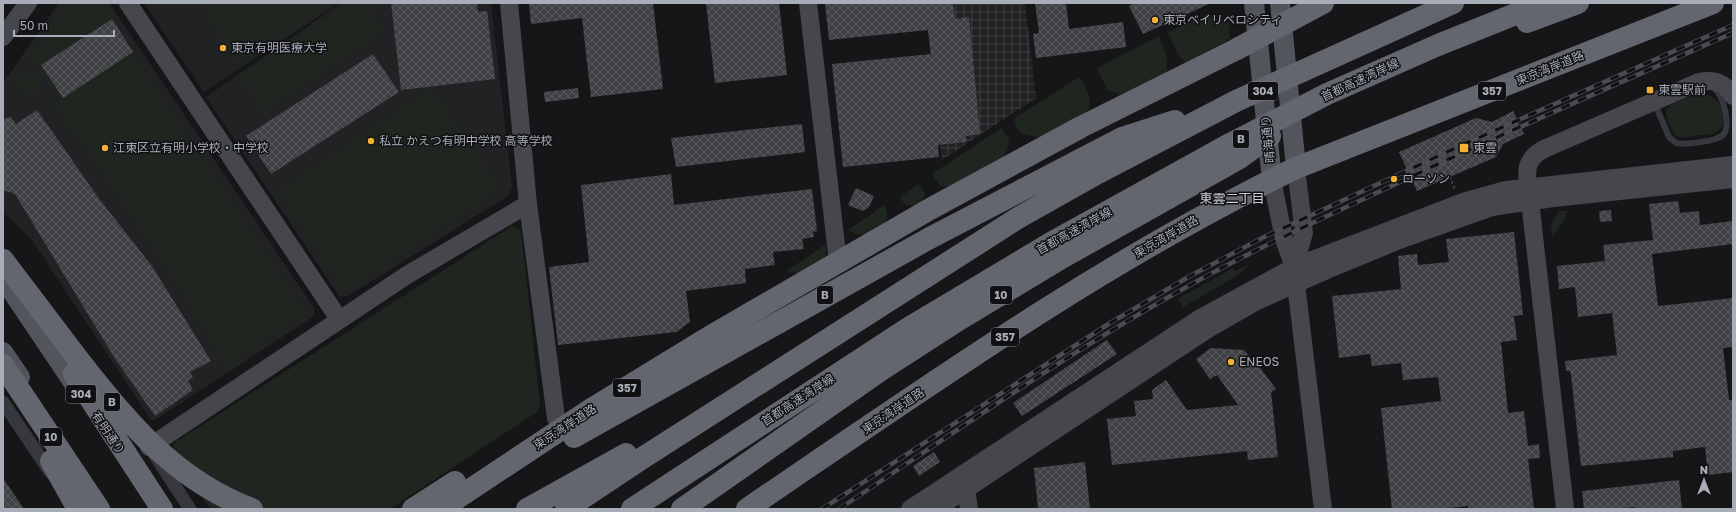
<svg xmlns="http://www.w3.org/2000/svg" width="1736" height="512" font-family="'Golos Text','Noto Sans JP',sans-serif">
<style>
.built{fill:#222225}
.industrial{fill:url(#industrial-grid)}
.grass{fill:#1e261f}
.building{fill:url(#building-cross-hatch)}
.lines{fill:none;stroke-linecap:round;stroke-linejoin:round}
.path{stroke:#3d3f44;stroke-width:2.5;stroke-dasharray:2 3;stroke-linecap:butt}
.lane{stroke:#37383d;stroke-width:6}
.street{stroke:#37383d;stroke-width:13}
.secondary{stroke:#45474d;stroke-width:18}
.primary{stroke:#53555c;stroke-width:20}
.highway{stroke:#63666e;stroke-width:22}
.rail-casing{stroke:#4a4c52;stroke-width:4.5}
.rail{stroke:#111113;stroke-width:3;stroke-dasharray:9;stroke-linecap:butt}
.poi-dot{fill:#f2b134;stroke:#111113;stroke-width:1.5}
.labels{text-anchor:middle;stroke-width:3;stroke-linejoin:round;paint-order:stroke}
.shield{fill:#111113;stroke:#7b7e86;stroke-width:1}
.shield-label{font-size:11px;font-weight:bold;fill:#a8adb8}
.poi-label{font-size:12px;fill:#a8adb8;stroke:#111113;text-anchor:start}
.street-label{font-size:12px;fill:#a8adb8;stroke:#111113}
.neighbourhood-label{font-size:13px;fill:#c9ccd4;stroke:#111113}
</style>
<defs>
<pattern id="industrial-grid" width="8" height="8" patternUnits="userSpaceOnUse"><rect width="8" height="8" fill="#222225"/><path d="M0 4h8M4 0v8" fill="none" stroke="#3f3f43"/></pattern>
<pattern id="building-cross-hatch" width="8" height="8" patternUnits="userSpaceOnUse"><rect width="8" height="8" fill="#404145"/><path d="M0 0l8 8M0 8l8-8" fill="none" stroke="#595a5e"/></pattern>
</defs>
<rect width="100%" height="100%" fill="#161618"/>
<path class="built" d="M 59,3 L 109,3 L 315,309 L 313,317 L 155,420 L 151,420 L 32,240 L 3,212 L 3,83 Z
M 144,3 L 339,3 L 204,92 Z
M 341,3 L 491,3 L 512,186 L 508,196 L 348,296 L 339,296 L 206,97 Z"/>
<path class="industrial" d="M 925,3 L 1025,3 L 1036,98 L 942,160 Z"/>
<path class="grass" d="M 65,3 L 107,3 L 121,24 L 117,27 L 112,19 L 41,64 L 63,97 L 133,52 L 307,312 L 227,368 L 158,255 L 53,104 L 59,99 L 30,55 Z
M 217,3 L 333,3 L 237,66 L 206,18 Z
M 347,3 L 366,3 L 385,31 L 263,113 L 238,75 Z
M 1204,16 L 1228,20 L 1230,39 L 1185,63 L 1176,51 L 1168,32 Z
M 1159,36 L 1167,58 L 1167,72 L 1122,95 L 1107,90 L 1097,68 Z
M 23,70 L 35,72 L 42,90 L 33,95 L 17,89 L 17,82 Z
M 1079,77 C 1087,89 1094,99 1087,113 L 1042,138 L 1021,134 L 1015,124 L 1015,118 Z
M 432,87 L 501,189 L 345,293 L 277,191 Z
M 1698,94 C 1720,91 1733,124 1715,133 C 1710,135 1704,135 1700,135 C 1693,136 1685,138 1678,137 C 1671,131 1664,116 1667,108 L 1673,103 Z
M 1001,128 L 1009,140 L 1008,148 L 1003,160 L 955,187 L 940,186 L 932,174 Z
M 918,184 L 925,193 L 920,206 L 905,205 L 900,197 Z
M 884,205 C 898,228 863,243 848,230 Z
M 1559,211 L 1567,211 L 1566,218 L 1552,237 L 1551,223 Z
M 512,226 L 521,230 L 540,404 L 537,412 L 390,509 L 210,509 L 172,452 L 174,443 Z
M 826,244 C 828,258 818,270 805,273 C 800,274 793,273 788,272 L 787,271 Z
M 1251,264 L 1237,276 L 1183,307 L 1178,299 L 1233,268 L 1235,271 Z"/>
<path class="building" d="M 391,3 L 477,3 L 478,12 L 487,11 L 495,79 L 401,90 Z
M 529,3 L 653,3 L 663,89 L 591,97 L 582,18 L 531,24 Z
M 706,3 L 779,3 L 787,75 L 715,83 Z
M 825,3 L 953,3 L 955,19 L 969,17 L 980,134 L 966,136 L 966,142 L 938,145 L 939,157 L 843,167 L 832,64 L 931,54 L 928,30 L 829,40 Z
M 1035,3 L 1066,3 L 1069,29 L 1123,22 L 1126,47 L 1036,58 L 1033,34 L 1039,33 Z
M 1135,3 L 1211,3 L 1143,34 L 1129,6 Z
M 112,19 L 133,52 L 63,98 L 41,65 Z
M 373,54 L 399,92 L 271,174 L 246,136 Z
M 578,88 L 579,98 L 545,102 L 544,92 Z
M 37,110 L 100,200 L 152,266 L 211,361 L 190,372 L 193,378 L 188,380 L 193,390 L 155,416 L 114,357 L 15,194 L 3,190 L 3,119 L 11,117 L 16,124 Z
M 1513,111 L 1524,134 L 1503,144 L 1496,157 L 1417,191 L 1399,152 L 1476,118 L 1492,122 Z
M 802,124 L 805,152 L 676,167 L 671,138 Z
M 671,174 L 674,205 L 812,189 L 817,231 L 813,232 L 814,237 L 802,239 L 804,249 L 773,252 L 775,265 L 745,269 L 746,283 L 686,291 L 690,322 L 676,332 L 558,345 L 549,267 L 589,262 L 581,185 Z
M 856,188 L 874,196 L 869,207 L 863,211 L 848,205 Z
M 1678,201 L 1680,213 L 1699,211 L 1700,225 L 1733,221 L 1733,244 L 1652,254 L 1658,306 L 1733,298 L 1733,347 L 1723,348 L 1729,400 L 1733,400 L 1733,472 L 1708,475 L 1705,447 L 1673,451 L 1673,457 L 1581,466 L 1571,374 L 1570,371 L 1566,371 L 1565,361 L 1617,355 L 1612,313 L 1578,317 L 1575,287 L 1559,289 L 1557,266 L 1605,261 L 1603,245 L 1653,240 L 1649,204 Z
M 1611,210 L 1612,221 L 1600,222 L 1599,211 Z
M 1514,232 L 1523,315 L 1514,316 L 1517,340 L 1501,342 L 1508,413 L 1524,411 L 1528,446 L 1539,444 L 1540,458 L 1528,459 L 1534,509 L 1468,509 L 1468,506 L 1440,509 L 1392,509 L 1381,408 L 1441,401 L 1438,377 L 1403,380 L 1401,363 L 1372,366 L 1370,354 L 1339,358 L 1332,296 L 1401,289 L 1398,256 L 1417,254 L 1418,265 L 1449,262 L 1446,239 Z
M 1107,340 L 1117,354 L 1022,416 L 1013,403 Z
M 1211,348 L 1244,350 L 1261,369 L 1276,389 L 1271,392 L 1278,457 L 1248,460 L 1247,451 L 1112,465 L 1107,419 L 1136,416 L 1134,401 L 1153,399 L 1152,390 L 1166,380 L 1187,410 L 1238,405 L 1217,375 L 1210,379 L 1196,359 Z
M 934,452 L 940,462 L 919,476 L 913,466 Z
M 1085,462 L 1090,509 L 1038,509 L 1034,468 Z
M 3,478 L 24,509 L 3,509 Z
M 1679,480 L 1682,509 L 1636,509 L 1635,507 L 1614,509 L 1584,509 L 1582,491 Z"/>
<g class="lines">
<path class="path" d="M 1450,177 L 1455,190"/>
<path class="lane" d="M 1655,104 L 1669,137 L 1676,143 C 1684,145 1692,143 1701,142 C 1725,139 1730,134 1725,110 C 1723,102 1720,93 1714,88"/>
<path class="street" d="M 3,402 L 50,472
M 154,454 L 190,509"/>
<path class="secondary" d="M 128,3 L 339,319
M 509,3 L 528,204 L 556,418
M 808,3 L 838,262
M 3,37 L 28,3
M 1272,180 L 1284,239 L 1294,267 L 1323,509
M 1294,267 L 1304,233 L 1296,168
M 149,447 L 407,275 L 528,204
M 966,489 L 969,509
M 910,509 L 1199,319 L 1294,267 L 1466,201 L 1506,190 L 1733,165
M 936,509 L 1208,329 L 1257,301 L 1329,269 L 1402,239 L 1492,207 L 1553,198 L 1733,179
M 1565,509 L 1530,201 C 1528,177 1520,162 1544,149 L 1699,82 C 1714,79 1725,83 1733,96"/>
<path class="primary" d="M 1254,3 L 1272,180
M 1280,3 L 1296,168
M 3,278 L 79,391
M 3,352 L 20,377"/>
<path class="highway" d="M 1527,22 L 1578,3
M 3,260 C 28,293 53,326 78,359 C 126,421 176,481 252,509
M 3,365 L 99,509
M 74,374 L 162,509
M 574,437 L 928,239 L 1122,138 L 1175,121
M 51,461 L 78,509
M 413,509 L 455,482
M 441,509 L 590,410 L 716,333 L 930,209 L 1081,127 L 1235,50 L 1323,3
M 527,509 L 626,454
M 566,509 L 644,457 L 1018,218 L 1098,173 L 1236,101 L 1453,3
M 632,509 L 907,329 L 1051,243 L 1230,144 L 1327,94 L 1438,45 L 1543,3
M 682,509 L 881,370 L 960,319 L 1058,260 L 1238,159 L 1270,136
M 747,509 C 925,388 1102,262 1296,168 L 1713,3"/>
<g class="rail-casing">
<path id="rail" d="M 822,509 L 1110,323 L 1190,276 L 1262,238 L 1462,145 L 1733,25
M 839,509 C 955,432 1070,351 1192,284 C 1250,252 1310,224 1370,196 C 1490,139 1612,86 1733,33"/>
</g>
<use href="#rail" class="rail"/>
</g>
<g class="poi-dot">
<circle cx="1155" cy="20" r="4"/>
<circle cx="223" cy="48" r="4"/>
<rect x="1646" y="86" width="8" height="8" rx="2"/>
<circle cx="371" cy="141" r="4"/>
<circle cx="105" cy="148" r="4"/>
<rect x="1459" y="143" width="10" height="10" rx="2"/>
<circle cx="1394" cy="179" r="4"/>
<circle cx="1231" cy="362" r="4"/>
</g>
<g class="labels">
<g class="shield">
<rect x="1248" y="82" width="30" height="18" rx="3"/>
<rect x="1478" y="82" width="28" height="18" rx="3"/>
<rect x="1233" y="130" width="16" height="18" rx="3"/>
<rect x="817" y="286" width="16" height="18" rx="3"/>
<rect x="990" y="286" width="22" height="18" rx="3"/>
<rect x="991" y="328" width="28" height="18" rx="3"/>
<rect x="613" y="379" width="28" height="18" rx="3"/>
<rect x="66" y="385" width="30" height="18" rx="3"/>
<rect x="104" y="393" width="16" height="18" rx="3"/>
<rect x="40" y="428" width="22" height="18" rx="3"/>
</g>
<g class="shield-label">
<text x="1263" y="95">304</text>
<text x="1492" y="95">357</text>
<text x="1241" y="143">B</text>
<text x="825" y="299">B</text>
<text x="1001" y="299">10</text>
<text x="1005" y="341">357</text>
<text x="627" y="392">357</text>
<text x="81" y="398">304</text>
<text x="112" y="406">B</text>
<text x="51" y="441">10</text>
</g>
<g class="poi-label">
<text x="1163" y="24">東京ベイリベロシティ</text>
<text x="231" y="52">東京有明医療大学</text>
<text x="1658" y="94">東雲駅前</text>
<text x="379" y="145">私立 かえつ有明中学校 高等学校</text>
<text x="113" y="152">江東区立有明小学校・中学校</text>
<text x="1473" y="152">東雲</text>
<text x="1402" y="183">ローソン</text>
<text x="1239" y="366">ENEOS</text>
</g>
<g class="street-label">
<text transform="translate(1550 68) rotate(-22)" y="4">東京湾岸道路</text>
<text transform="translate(1360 80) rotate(-25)" y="4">首都高速湾岸線</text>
<text transform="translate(1268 139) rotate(-96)" y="4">晴海通り</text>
<text transform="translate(1074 231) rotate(-29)" y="4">首都高速湾岸線</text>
<text transform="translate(1166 237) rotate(-30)" y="4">東京湾岸道路</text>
<text transform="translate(798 400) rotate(-33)" y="4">首都高速湾岸線</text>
<text transform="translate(893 411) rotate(-34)" y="4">東京湾岸道路</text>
<text transform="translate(565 427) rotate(-33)" y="4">東京湾岸道路</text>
<text transform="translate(108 433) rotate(56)" y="4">有明通り</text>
</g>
<g class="neighbourhood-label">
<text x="1232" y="203">東雲二丁目</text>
</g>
</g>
<rect width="1736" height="512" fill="none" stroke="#a8adb8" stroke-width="8"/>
<g transform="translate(1704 480)" stroke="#111113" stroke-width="3" paint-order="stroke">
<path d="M0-3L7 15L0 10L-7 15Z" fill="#a8adb8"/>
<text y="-6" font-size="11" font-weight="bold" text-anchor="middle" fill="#a8adb8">N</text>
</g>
<path d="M14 30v6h100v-6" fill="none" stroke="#a8adb8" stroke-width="2"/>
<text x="20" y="30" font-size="12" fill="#a8adb8" stroke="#111113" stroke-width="3" paint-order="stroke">50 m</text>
</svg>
